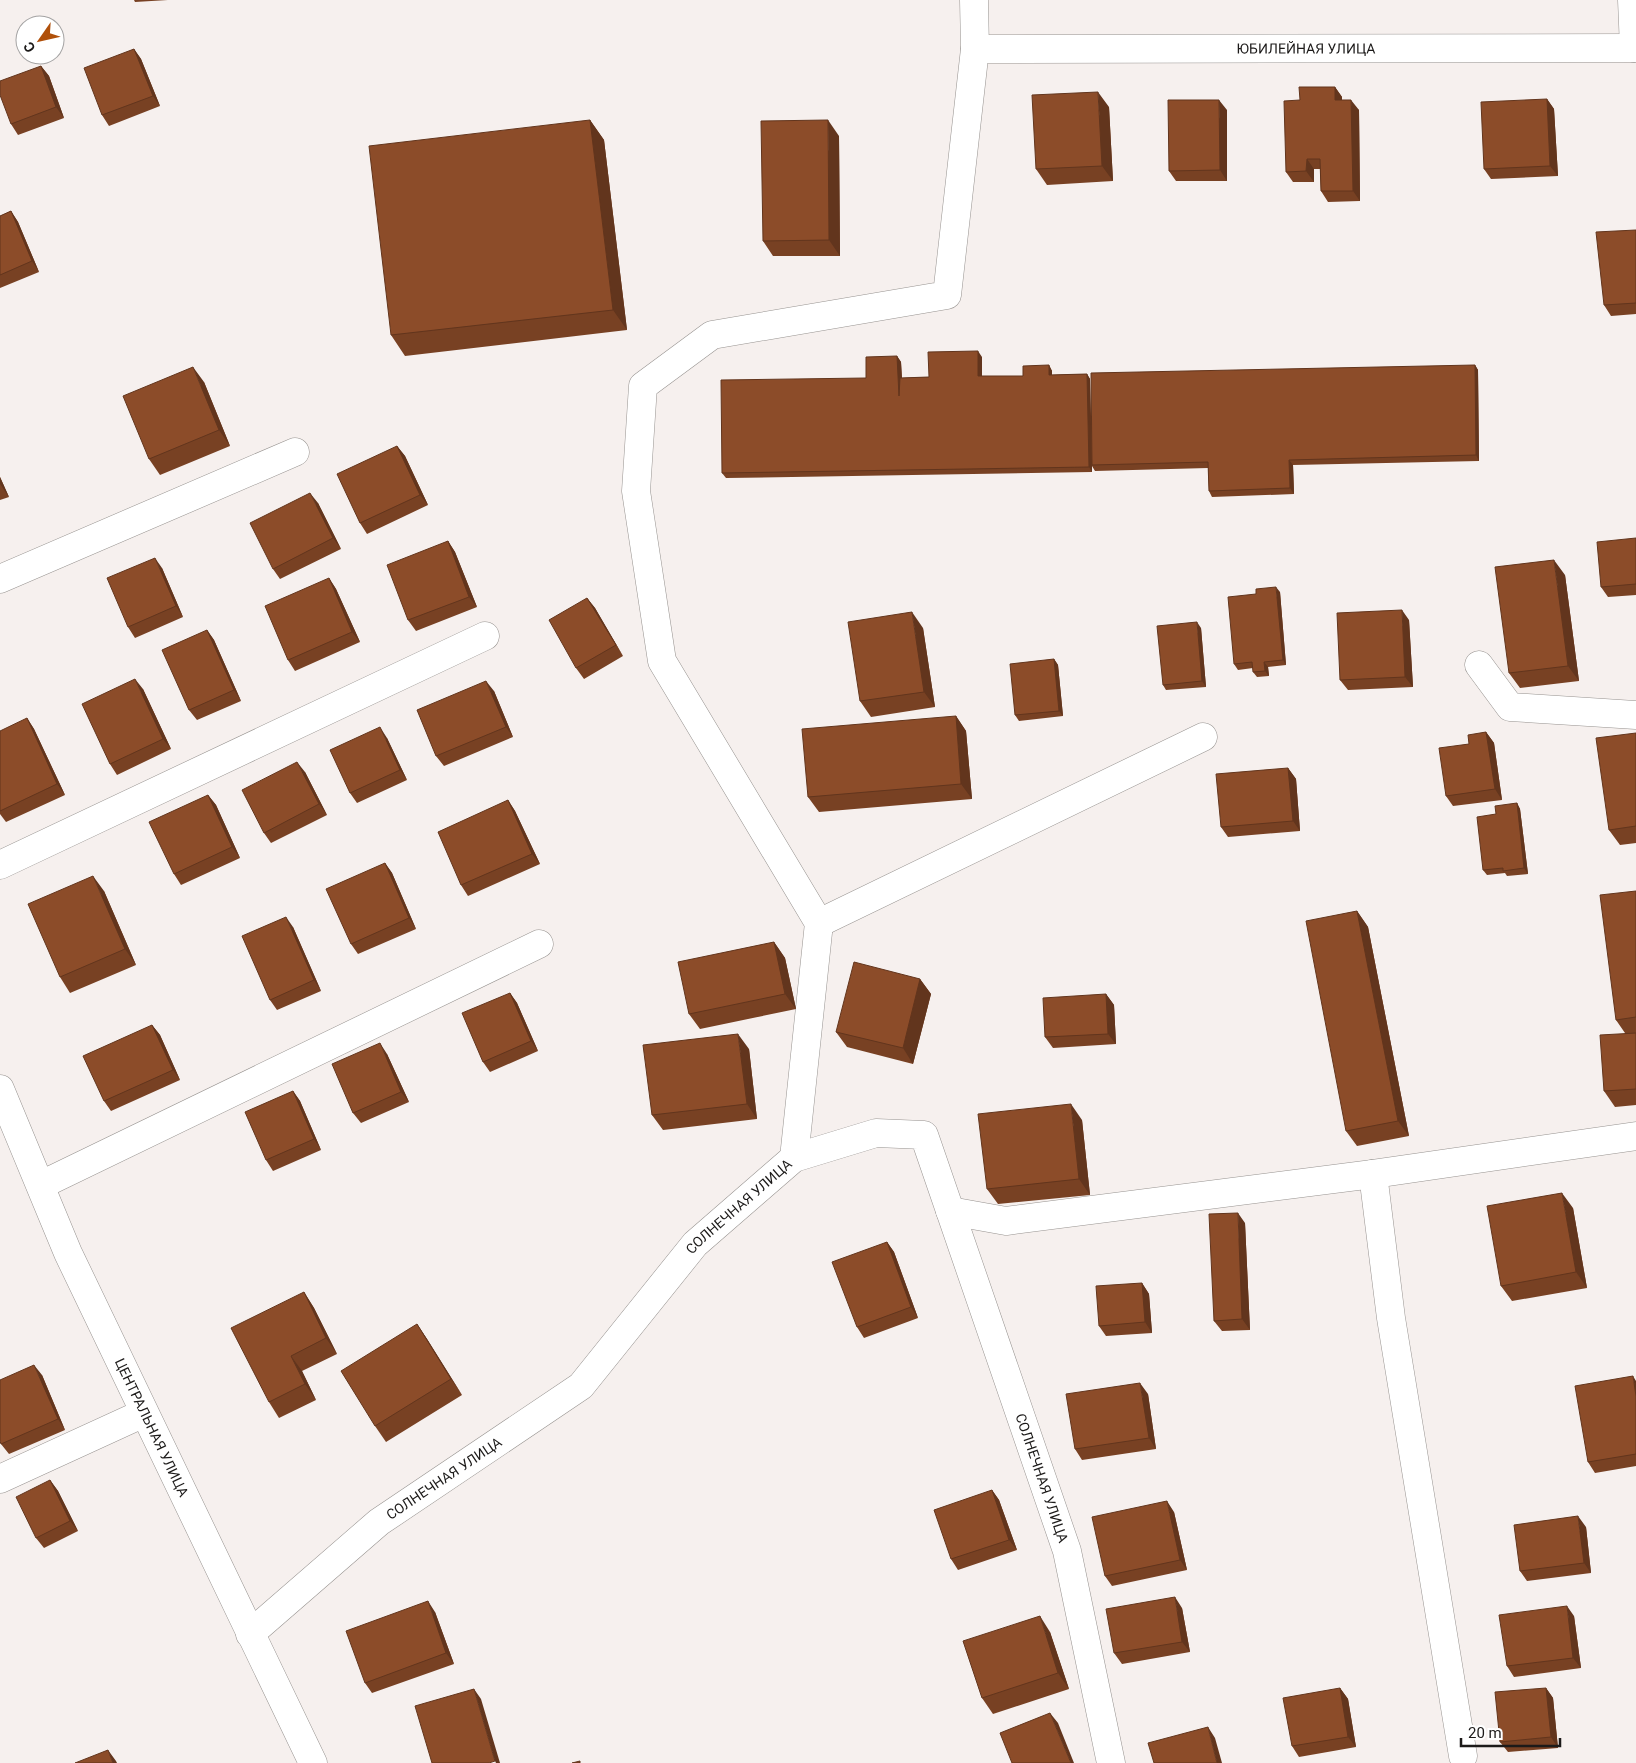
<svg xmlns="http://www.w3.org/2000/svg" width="1636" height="1763" font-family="Roboto,sans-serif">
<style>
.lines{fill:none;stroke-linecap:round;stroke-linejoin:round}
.minor-casing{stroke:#979390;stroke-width:29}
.minor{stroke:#fff;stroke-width:28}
.wall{fill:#784123}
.shaded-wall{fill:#62351d}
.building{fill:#8c4c29;stroke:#62351d}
.labels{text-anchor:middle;stroke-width:5;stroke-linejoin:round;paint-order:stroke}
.street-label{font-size:14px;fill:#1c1a19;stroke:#fff}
</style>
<rect width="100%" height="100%" fill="#f6f0ee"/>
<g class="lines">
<g class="minor-casing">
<g id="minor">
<path d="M 1632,0 L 1634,48"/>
<path id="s1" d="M 975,49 L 1636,48"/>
<path d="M 0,579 L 295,452"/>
<path d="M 1479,665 L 1510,707 L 1636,715"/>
<path d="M 0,865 L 485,636"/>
<path d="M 819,923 L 1203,737"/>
<path id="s2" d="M 0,1089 L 68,1253 L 313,1763"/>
<path d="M 794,1158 L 819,923 L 662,661 L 636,491 L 643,386 L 712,335 L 947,295 L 975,49 L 974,0"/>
<path d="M 1373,1174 L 1391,1318 L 1463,1756"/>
<path d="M 41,1185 L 539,944"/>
<path d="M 950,1211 L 1006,1221 L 1373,1174 L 1636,1136"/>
<path d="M 0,1479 L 144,1413"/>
<path id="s3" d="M 250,1634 L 379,1522 L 581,1386 L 695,1244 L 794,1158 L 876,1133 L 924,1135 L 1067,1551 L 1111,1763"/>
</g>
</g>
<use href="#minor" class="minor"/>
</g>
<path class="wall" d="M 134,0 L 168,0 L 135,2 Z
M 134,49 L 141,59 L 160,106 L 109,126 L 102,115 Z
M 41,66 L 49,76 L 64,118 L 18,135 L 11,124 Z
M 1335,87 L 1342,97 L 1342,100 L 1359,110 L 1360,201 L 1328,202 L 1321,191 L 1320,169 L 1314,169 L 1314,182 L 1293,182 L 1286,172 L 1300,100 Z
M 1547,99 L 1554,109 L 1558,176 L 1491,179 L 1484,169 Z
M 1109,107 L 1113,181 L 1047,185 L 1036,169 Z
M 1227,110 L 1227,181 L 1176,181 L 1169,171 Z
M 590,120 L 604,140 L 627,330 L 405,356 L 391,335 Z
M 839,136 L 840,256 L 773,256 L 763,241 Z
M 11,211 L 18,222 L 39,272 L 0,288 L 0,216 Z
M 1636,230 L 1636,314 L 1611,316 L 1604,305 Z
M 897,356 L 901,362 L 902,378 L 929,377 L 982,357 L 982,376 L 1023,376 L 1049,365 L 1052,371 L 1052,375 L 1087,374 L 1090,379 L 1091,416 L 1475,365 L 1478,370 L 1479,461 L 1293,465 L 1294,494 L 1212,497 L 1209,491 L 1208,468 L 1095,471 L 1092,466 L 1092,472 L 726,478 L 722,473 L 866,378 Z
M 204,382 L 230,446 L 160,475 L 149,459 Z
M 397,446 L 405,456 L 428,505 L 367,534 L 360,523 Z
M 0,477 L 9,497 L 0,500 Z
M 318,503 L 341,549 L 280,579 L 273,569 Z
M 1636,538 L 1636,595 L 1608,597 L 1601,587 Z
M 448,541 L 455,552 L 477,607 L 416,631 L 408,620 Z
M 162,568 L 183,617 L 135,638 L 128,627 Z
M 1565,575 L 1579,681 L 1520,688 L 1509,673 Z
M 329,578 L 336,589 L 360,642 L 295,671 L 288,660 Z
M 1280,592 L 1286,665 L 1268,667 L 1269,676 L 1257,677 L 1253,672 L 1253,668 L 1238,670 L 1234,664 Z
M 587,598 L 595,608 L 623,656 L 584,679 L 576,668 Z
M 1409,620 L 1413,687 L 1348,690 L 1340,680 Z
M 923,628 L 935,707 L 871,717 L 860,701 Z
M 1201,628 L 1206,687 L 1166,690 L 1163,685 Z
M 207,630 L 214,640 L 241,701 L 197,720 L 189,710 Z
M 1054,659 L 1058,665 L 1063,716 L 1019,721 L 1015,715 Z
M 143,689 L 171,749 L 117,775 L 110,764 Z
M 494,691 L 513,737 L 444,766 L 436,756 Z
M 956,716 L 966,731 L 972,799 L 819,812 L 808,797 Z
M 27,718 L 34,729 L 65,795 L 6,822 L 0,814 L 0,811 Z
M 1486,732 L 1494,743 L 1502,800 L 1453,806 L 1446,796 L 1469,744 Z
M 1636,733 L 1636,843 L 1620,845 L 1609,830 Z
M 387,738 L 407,780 L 357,803 L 350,793 Z
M 1288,768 L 1296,779 L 1300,831 L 1228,837 L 1221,827 Z
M 305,772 L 327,815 L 271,843 L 264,833 Z
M 208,795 L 216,805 L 240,858 L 181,885 L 174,874 Z
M 508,800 L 515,811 L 540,864 L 468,896 L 461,885 Z
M 1517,803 L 1520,809 L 1528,874 L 1507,876 L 1505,873 L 1487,875 L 1483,870 L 1496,814 Z
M 385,863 L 392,873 L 416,929 L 358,954 L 351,944 Z
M 104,891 L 136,965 L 70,993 L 60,977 Z
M 1636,891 L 1636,1105 L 1615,1107 L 1604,1091 L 1625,1033 L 1616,1020 Z
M 1357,911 L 1368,927 L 1409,1136 L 1357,1146 L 1346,1131 Z
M 293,927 L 321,991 L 277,1010 L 270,1000 Z
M 774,942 L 785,958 L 796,1009 L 700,1029 L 689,1014 Z
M 920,979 L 931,994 L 913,1064 L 847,1047 L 836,1032 Z
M 510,993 L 517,1003 L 538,1051 L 490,1072 L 483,1062 Z
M 1106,994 L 1114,1005 L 1116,1044 L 1053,1048 L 1045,1037 Z
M 152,1025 L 160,1035 L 180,1080 L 111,1111 L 104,1101 Z
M 749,1049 L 757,1119 L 663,1130 L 652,1115 Z
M 387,1054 L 409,1102 L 361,1123 L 353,1113 Z
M 293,1091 L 300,1101 L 321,1150 L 273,1171 L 266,1160 Z
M 1082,1120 L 1090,1195 L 998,1204 L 987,1189 Z
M 1573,1208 L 1587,1288 L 1512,1301 L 1501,1286 Z
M 1245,1223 L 1250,1330 L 1222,1331 L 1214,1321 Z
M 887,1242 L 894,1252 L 918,1318 L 864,1338 L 857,1327 Z
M 1142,1283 L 1149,1294 L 1152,1333 L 1106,1336 L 1099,1326 Z
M 304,1292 L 314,1308 L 337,1354 L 302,1371 L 316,1400 L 279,1418 L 269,1402 Z
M 417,1324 L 427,1339 L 462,1395 L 386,1442 L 375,1426 Z
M 42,1375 L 65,1430 L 9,1454 L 1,1444 Z
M 1636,1381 L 1636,1466 L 1595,1473 L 1588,1462 Z
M 1148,1394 L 1156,1449 L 1082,1460 L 1075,1449 Z
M 50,1480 L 58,1491 L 78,1531 L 44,1548 L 36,1538 Z
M 992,1490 L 999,1500 L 1017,1550 L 958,1570 L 951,1559 Z
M 1174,1512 L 1187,1570 L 1112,1586 L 1105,1576 Z
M 1586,1527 L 1591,1573 L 1527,1581 L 1520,1571 Z
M 1182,1608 L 1190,1652 L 1122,1664 L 1114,1653 Z
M 435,1612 L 454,1664 L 372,1693 L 365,1683 Z
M 1574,1616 L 1581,1668 L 1514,1677 L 1507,1666 Z
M 1050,1632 L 1069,1689 L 993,1714 L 982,1698 Z
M 1340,1688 L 1348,1699 L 1356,1747 L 1299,1757 L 1292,1746 Z
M 1546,1688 L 1553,1698 L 1558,1748 L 1508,1752 L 1500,1742 Z"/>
<path class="shaded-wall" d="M 134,49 L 141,59 L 160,106 L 153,96 Z
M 41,66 L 49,76 L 64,118 L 56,107 Z
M 1335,87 L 1342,97 L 1342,111 L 1335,100 Z
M 1098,92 L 1109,107 L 1113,181 L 1102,166 Z
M 1547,99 L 1554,109 L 1558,176 L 1550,166 Z
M 1219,100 L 1227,110 L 1227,181 L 1220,170 Z
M 1351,100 L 1359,110 L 1360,201 L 1353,191 Z
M 590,120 L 604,140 L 627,330 L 613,310 Z
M 828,120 L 839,136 L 840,256 L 829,240 Z
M 1307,159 L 1314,169 L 1314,182 L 1306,171 Z
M 11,211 L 18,222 L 39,272 L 32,261 Z
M 978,351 L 982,357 L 982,382 L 978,376 Z
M 897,356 L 901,362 L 903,401 L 899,396 Z
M 1049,365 L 1052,371 L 1052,380 L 1049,375 Z
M 1475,365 L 1478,370 L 1479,461 L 1476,455 Z
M 193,367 L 204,382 L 230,446 L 219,430 Z
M 1087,374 L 1090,379 L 1092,472 L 1089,467 Z
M 397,446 L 405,456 L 428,505 L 420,495 Z
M 1289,460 L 1293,465 L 1294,494 L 1290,488 Z
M 0,477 L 9,497 L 0,484 Z
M 310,493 L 318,503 L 341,549 L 333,538 Z
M 448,541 L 455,552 L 477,607 L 469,597 Z
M 155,558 L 162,568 L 183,617 L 176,606 Z
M 1554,560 L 1565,575 L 1579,681 L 1568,666 Z
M 329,578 L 336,589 L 360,642 L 352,632 Z
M 1276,587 L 1280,592 L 1286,665 L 1283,660 Z
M 587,598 L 595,608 L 623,656 L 616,645 Z
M 1402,610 L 1409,620 L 1413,687 L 1405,677 Z
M 912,612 L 923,628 L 935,707 L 924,692 Z
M 1197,622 L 1201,628 L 1206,687 L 1202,681 Z
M 207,630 L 214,640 L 241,701 L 234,690 Z
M 1054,659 L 1058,665 L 1063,716 L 1059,711 Z
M 1264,662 L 1268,667 L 1269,676 L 1265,671 Z
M 135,679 L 143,689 L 171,749 L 163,739 Z
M 486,681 L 494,691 L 513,737 L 506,727 Z
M 956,716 L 966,731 L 972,799 L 961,784 Z
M 27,718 L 34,729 L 65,795 L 57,784 Z
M 380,727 L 387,738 L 407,780 L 400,770 Z
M 1486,732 L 1494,743 L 1502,800 L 1495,789 Z
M 297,762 L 305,772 L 327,815 L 319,804 Z
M 1288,768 L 1296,779 L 1300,831 L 1293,821 Z
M 208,795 L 216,805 L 240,858 L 232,847 Z
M 508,800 L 515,811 L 540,864 L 532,854 Z
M 1517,803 L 1520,809 L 1528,874 L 1524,868 Z
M 385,863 L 392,873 L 416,929 L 409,918 Z
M 93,876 L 104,891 L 136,965 L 125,949 Z
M 1357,911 L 1368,927 L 1409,1136 L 1398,1121 Z
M 286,917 L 293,927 L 321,991 L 314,980 Z
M 774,942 L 785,958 L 796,1009 L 785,994 Z
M 920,979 L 931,994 L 913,1064 L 903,1048 Z
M 510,993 L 517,1003 L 538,1051 L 531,1041 Z
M 1106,994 L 1114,1005 L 1116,1044 L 1108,1034 Z
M 152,1025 L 160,1035 L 180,1080 L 173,1070 Z
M 738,1034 L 749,1049 L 757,1119 L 747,1104 Z
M 380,1043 L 387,1054 L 409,1102 L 401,1092 Z
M 293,1091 L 300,1101 L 321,1150 L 314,1139 Z
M 1071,1104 L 1082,1120 L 1090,1195 L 1079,1179 Z
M 1562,1193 L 1573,1208 L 1587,1288 L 1576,1272 Z
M 1238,1213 L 1245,1223 L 1250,1330 L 1242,1319 Z
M 887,1242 L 894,1252 L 918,1318 L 911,1307 Z
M 1142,1283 L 1149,1294 L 1152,1333 L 1145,1322 Z
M 304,1292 L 314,1308 L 337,1354 L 326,1338 Z
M 417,1324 L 427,1339 L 462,1395 L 451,1379 Z
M 291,1356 L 302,1371 L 316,1400 L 305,1384 Z
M 34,1365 L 42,1375 L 65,1430 L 58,1419 Z
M 1633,1376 L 1636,1381 L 1636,1396 Z
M 1140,1383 L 1148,1394 L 1156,1449 L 1149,1438 Z
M 50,1480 L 58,1491 L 78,1531 L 70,1521 Z
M 992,1490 L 999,1500 L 1017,1550 L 1009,1540 Z
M 1167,1501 L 1174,1512 L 1187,1570 L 1180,1560 Z
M 1578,1516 L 1586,1527 L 1591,1573 L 1584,1563 Z
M 1175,1597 L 1182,1608 L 1190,1652 L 1182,1642 Z
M 428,1601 L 435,1612 L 454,1664 L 446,1653 Z
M 1567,1606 L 1574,1616 L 1581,1668 L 1573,1658 Z
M 1040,1616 L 1050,1632 L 1069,1689 L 1058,1673 Z
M 1340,1688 L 1348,1699 L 1356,1747 L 1348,1737 Z
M 1546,1688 L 1553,1698 L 1558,1748 L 1551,1737 Z
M 474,1689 L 481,1699 L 500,1763 L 496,1763 L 495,1761 Z
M 1050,1713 L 1058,1723 L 1074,1763 L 1071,1763 Z
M 1208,1727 L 1215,1738 L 1222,1763 L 1217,1763 Z
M 108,1750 L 116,1761 L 117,1763 L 113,1763 Z"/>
<path class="building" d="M 134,49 L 153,96 L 102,115 L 84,68 Z
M 41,66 L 56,107 L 11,124 L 0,95 L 0,81 Z
M 1299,87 L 1335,87 L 1335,100 L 1351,100 L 1353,191 L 1321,191 L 1320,159 L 1307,159 L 1306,171 L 1286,172 L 1284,101 L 1300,100 Z
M 1098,92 L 1102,166 L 1036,169 L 1032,95 Z
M 1547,99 L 1550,166 L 1484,169 L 1481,102 Z
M 1168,100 L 1219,100 L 1220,170 L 1169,171 Z
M 590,120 L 613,310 L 391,335 L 369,146 Z
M 828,120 L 829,240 L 763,241 L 761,121 Z
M 11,211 L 32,261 L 0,275 L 0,216 Z
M 1636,230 L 1636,303 L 1604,305 L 1596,232 Z
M 978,351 L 978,376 L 1023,376 L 1023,366 L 1049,365 L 1049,375 L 1087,374 L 1089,467 L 722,473 L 721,380 L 866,378 L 866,357 L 897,356 L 899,396 L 900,378 L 929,377 L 928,352 Z
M 1475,365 L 1476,455 L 1289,460 L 1290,488 L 1209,491 L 1208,462 L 1092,465 L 1091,373 Z
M 193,367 L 219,430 L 149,459 L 123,396 Z
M 397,446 L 420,495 L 360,523 L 337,474 Z
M 310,493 L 333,538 L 273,569 L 250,523 Z
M 1636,538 L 1636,584 L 1601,587 L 1597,542 Z
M 448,541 L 469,597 L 408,620 L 387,565 Z
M 155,558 L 176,606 L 128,627 L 107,578 Z
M 1554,560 L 1568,666 L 1509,673 L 1495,567 Z
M 329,578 L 352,632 L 288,660 L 265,606 Z
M 1276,587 L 1283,660 L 1264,662 L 1265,671 L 1253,672 L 1252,662 L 1234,664 L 1228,597 L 1256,594 L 1256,589 Z
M 587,598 L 616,645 L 576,668 L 549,620 Z
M 1402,610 L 1405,677 L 1340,680 L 1337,613 Z
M 912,612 L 924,692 L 860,701 L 848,622 Z
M 1197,622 L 1202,681 L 1163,685 L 1157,626 Z
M 207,630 L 234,690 L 189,710 L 162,650 Z
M 1054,659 L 1059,711 L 1015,715 L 1010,664 Z
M 135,679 L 163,739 L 110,764 L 82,704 Z
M 486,681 L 506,727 L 436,756 L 417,710 Z
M 956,716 L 961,784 L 808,797 L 802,729 Z
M 27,718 L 57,784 L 0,811 L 0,731 Z
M 380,727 L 400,770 L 350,793 L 330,750 Z
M 1486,732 L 1495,789 L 1446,796 L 1439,748 L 1469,744 L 1468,735 Z
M 1636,733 L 1636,826 L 1609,830 L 1596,738 Z
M 297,762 L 319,804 L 264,833 L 242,790 Z
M 1288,768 L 1293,821 L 1221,827 L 1216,774 Z
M 208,795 L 232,847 L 174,874 L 149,822 Z
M 508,800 L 532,854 L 461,885 L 438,832 Z
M 1517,803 L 1524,868 L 1503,871 L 1503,868 L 1483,870 L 1477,817 L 1496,814 L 1495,806 Z
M 385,863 L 409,918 L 351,944 L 326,889 Z
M 93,876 L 125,949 L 60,977 L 28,904 Z
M 1636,891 L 1636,1017 L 1616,1020 L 1600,895 Z
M 1357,911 L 1398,1121 L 1346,1131 L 1306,921 Z
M 286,917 L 314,980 L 270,1000 L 242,936 Z
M 774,942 L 785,994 L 689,1014 L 678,962 Z
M 854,962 L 920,979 L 903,1048 L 836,1032 Z
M 510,993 L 531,1041 L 483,1062 L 462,1013 Z
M 1106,994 L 1108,1034 L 1045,1037 L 1043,998 Z
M 152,1025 L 173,1070 L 104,1101 L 83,1056 Z
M 1636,1033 L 1636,1089 L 1604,1091 L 1600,1035 Z
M 738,1034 L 747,1104 L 652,1115 L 643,1045 Z
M 380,1043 L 401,1092 L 353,1113 L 332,1064 Z
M 293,1091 L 314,1139 L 266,1160 L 245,1112 Z
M 1071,1104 L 1079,1179 L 987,1189 L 978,1114 Z
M 1562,1193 L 1576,1272 L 1501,1286 L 1487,1206 Z
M 1238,1213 L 1242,1319 L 1214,1321 L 1209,1214 Z
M 887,1242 L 911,1307 L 857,1327 L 832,1262 Z
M 1142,1283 L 1145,1322 L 1099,1326 L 1096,1286 Z
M 304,1292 L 326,1338 L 291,1356 L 305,1384 L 269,1402 L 231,1328 Z
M 417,1324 L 451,1379 L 375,1426 L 341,1371 Z
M 34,1365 L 58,1419 L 1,1444 L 0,1441 L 0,1380 Z
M 1633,1376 L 1636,1396 L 1636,1454 L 1588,1462 L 1575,1386 Z
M 1140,1383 L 1149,1438 L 1075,1449 L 1066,1394 Z
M 50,1480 L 70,1521 L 36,1538 L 16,1497 Z
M 992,1490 L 1009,1540 L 951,1559 L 934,1510 Z
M 1167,1501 L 1180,1560 L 1105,1576 L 1092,1517 Z
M 1578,1516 L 1584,1563 L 1520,1571 L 1514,1525 Z
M 1175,1597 L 1182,1642 L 1114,1653 L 1106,1609 Z
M 428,1601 L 446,1653 L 365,1683 L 346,1631 Z
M 1567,1606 L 1573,1658 L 1507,1666 L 1499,1615 Z
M 1040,1616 L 1058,1673 L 982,1698 L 963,1641 Z
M 1340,1688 L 1348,1737 L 1292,1746 L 1283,1698 Z
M 1546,1688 L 1551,1737 L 1500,1742 L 1495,1692 Z
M 474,1689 L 495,1761 L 489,1763 L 432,1763 L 415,1706 Z
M 1050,1713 L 1071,1763 L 1012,1763 L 1000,1733 Z
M 1208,1727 L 1217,1763 L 1154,1763 L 1148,1743 Z
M 108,1750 L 113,1763 L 75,1763 Z
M 580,1761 L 580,1763 L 572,1763 Z"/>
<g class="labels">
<g class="street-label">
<text dy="5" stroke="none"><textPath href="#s1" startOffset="331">ЮБИЛЕЙНАЯ УЛИЦА</textPath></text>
<text dy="5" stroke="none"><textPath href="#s3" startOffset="654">СОЛНЕЧНАЯ УЛИЦА</textPath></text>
<text dy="5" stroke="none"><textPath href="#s2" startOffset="371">ЦЕНТРАЛЬНАЯ УЛИЦА</textPath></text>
<text dy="5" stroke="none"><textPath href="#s3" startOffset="1224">СОЛНЕЧНАЯ УЛИЦА</textPath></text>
<text dy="5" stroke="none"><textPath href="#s3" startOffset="249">СОЛНЕЧНАЯ УЛИЦА</textPath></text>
</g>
</g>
<g transform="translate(40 40) rotate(236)"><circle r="24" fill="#ffffff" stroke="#a4a3a3"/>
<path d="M0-4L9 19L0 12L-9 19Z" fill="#b0500a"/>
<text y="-8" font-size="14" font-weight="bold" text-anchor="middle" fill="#1c1a19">С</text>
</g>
<path d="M1461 1738v8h99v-8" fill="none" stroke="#1c1a19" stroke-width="2.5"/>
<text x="1468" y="1738" font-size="15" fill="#1c1a19" stroke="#ffffff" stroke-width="4" paint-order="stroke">20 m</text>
</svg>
